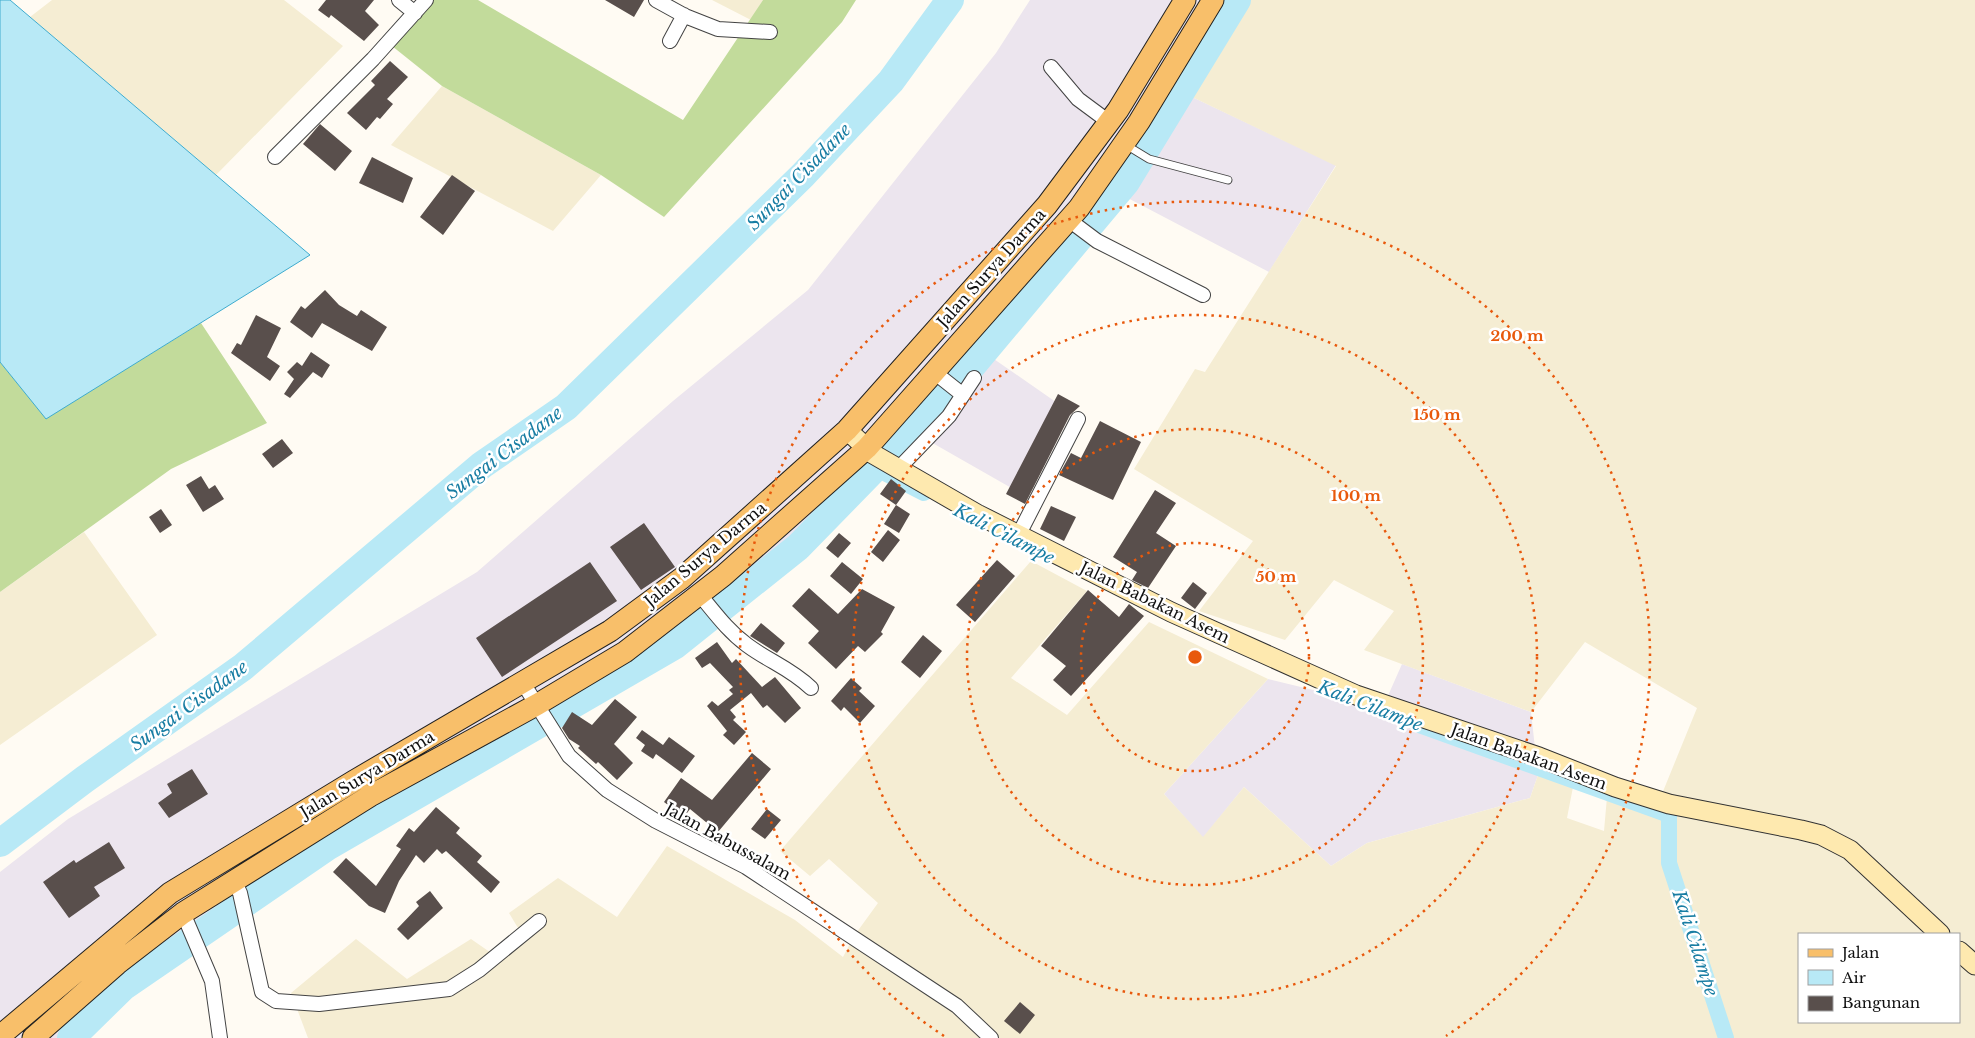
<svg xmlns="http://www.w3.org/2000/svg" width="1975" height="1038" font-family="'Libre Baskerville',serif">
<style>
.industrial{fill:#ece5ee}
.farmland{fill:#f5edd3;fill-rule:evenodd}
.forest{fill:#c2db9b}
.water{fill:#b8e9f6;stroke:#3eabce}
.lines{fill:none;stroke-linecap:round;stroke-linejoin:round}
.canal{stroke:#b8e9f6;stroke-width:16}
.river{stroke:#b8e9f6;stroke-width:28}
.building{fill:#594f4c}
.lane-casing{stroke:#434343;stroke-width:9}
.street-casing{stroke:#434343;stroke-width:16}
.secondary-casing{stroke:#323232;stroke-width:21}
.primary-casing{stroke:#212121;stroke-width:23}
.lane{stroke:#fff;stroke-width:7}
.street{stroke:#fff;stroke-width:14}
.secondary{stroke:#fee9af;stroke-width:19}
.primary{stroke:#f8bf6a;stroke-width:21}
.ring{fill:none;stroke:#e8590c;stroke-width:2.5;stroke-dasharray:2.5 5}
.labels{text-anchor:middle;stroke-width:5;stroke-linejoin:round;paint-order:stroke}
.street-label{font-size:16px;fill:#101010;stroke:#fff}
.water-label{font-size:18px;font-style:italic;fill:#187da3;stroke:#fff}
.centre{fill:#e8590c;stroke:#fff;stroke-width:2.5}
.ring-label{font-size:15px;text-anchor:middle;font-weight:bold;fill:#e8590c;stroke:#fff;stroke-width:5;stroke-linejoin:round;paint-order:stroke}
</style>
<rect width="100%" height="100%" fill="#fffbf3"/>
<path class="industrial" d="M 1030,0 L 1246,0 L 1190,96 L 1336,165 L 1269,272 L 1122,195 L 991,357 L 1063,407 L 1022,494 L 922,437 L 840,518 L 737,613 L 610,694 L 323,854 L 137,990 L 84,1038 L 0,1038 L 0,872 L 68,819 L 477,572 L 673,401 L 808,290 L 996,53 Z
M 1402,664 L 1531,712 L 1538,775 L 1530,798 L 1367,843 L 1331,866 L 1244,787 L 1203,838 L 1164,794 L 1268,679 L 1383,707 Z"/>
<path class="farmland" d="M 52,0 L 284,0 L 343,46 L 216,175 L 30,17 Z
M 712,0 L 763,0 L 751,20 Z
M 1246,0 L 1975,0 L 1975,1038 L 308,1038 L 291,993 L 356,939 L 407,979 L 471,939 L 497,957 L 521,933 L 509,913 L 558,878 L 617,917 L 667,846 L 795,920 L 843,957 L 854,936 L 878,903 L 829,859 L 810,876 L 780,851 L 1031,561 L 1087,591 L 1011,678 L 1067,715 L 1149,622 L 1268,679 L 1164,794 L 1203,837 L 1244,787 L 1331,866 L 1367,843 L 1530,798 L 1538,775 L 1573,787 L 1567,818 L 1604,831 L 1607,797 L 1655,811 L 1697,708 L 1585,642 L 1531,712 L 1364,650 L 1394,611 L 1334,580 L 1285,640 L 1199,611 L 1253,541 L 1134,469 L 1195,369 L 1205,372 L 1336,166 L 1190,96 ZM 1799,934 L 1959,934 L 1959,1022 L 1799,1022 Z
M 442,86 L 601,175 L 553,231 L 391,145 Z
M 84,532 L 157,635 L 0,745 L 0,592 Z"/>
<path class="forest" d="M 429,0 L 478,0 L 683,120 L 763,0 L 856,0 L 842,22 L 664,217 L 601,175 L 442,86 L 387,42 Z
M 201,323 L 267,423 L 171,469 L 0,592 L 0,362 L 46,418 Z"/>
<path class="water" d="M 0,0 L 10,0 L 310,255 L 46,419 L 0,362 Z"/>
<g class="lines">
<path class="canal" d="M 875,468 L 924,493
M 1419,725 L 1669,815 L 1669,863 L 1726,1038"/>
<path class="river" d="M 0,843 L 85,779 L 243,667 L 482,465 L 566,407 L 803,175 L 891,81 L 950,0
M 71,1038 L 123,987 L 327,847 L 674,646 L 798,547 L 956,385 L 1126,182 L 1237,0"/>
</g>
<path class="building" d="M 326,0 L 374,0 L 365,11 L 379,25 L 364,41 L 331,15 L 329,18 L 318,10 Z
M 605,0 L 644,0 L 634,17 Z
M 390,61 L 408,77 L 387,99 L 393,104 L 380,119 L 377,117 L 366,130 L 347,113 L 375,85 L 371,81 Z
M 320,124 L 352,151 L 335,171 L 303,144 Z
M 372,157 L 413,178 L 403,203 L 359,183 Z
M 452,175 L 475,191 L 443,235 L 420,217 Z
M 325,290 L 339,305 L 357,316 L 361,310 L 387,327 L 372,351 L 322,323 L 312,338 L 290,322 L 301,306 L 305,309 Z
M 256,315 L 281,328 L 267,357 L 280,366 L 270,381 L 231,353 L 237,343 L 241,345 Z
M 311,352 L 330,365 L 322,378 L 313,372 L 290,398 L 284,394 L 294,379 L 287,372 L 297,362 L 302,366 Z
M 1058,394 L 1080,406 L 1070,415 L 1025,504 L 1006,494 Z
M 1100,421 L 1141,442 L 1113,500 L 1059,475 L 1071,453 L 1081,458 Z
M 282,439 L 293,453 L 273,468 L 262,454 Z
M 201,476 L 209,489 L 215,485 L 224,499 L 203,512 L 186,485 Z
M 891,479 L 906,491 L 896,505 L 880,494 Z
M 1155,490 L 1176,503 L 1156,533 L 1176,546 L 1148,588 L 1132,580 L 1137,572 L 1113,557 Z
M 896,505 L 910,514 L 899,533 L 884,524 Z
M 1051,506 L 1076,517 L 1064,541 L 1040,529 Z
M 161,509 L 172,525 L 160,533 L 149,517 Z
M 644,523 L 675,567 L 641,590 L 610,547 Z
M 888,530 L 900,540 L 883,562 L 871,552 Z
M 839,533 L 851,543 L 838,558 L 826,548 Z
M 997,560 L 1015,576 L 975,622 L 956,605 Z
M 590,562 L 617,601 L 502,677 L 476,638 Z
M 842,562 L 863,579 L 851,594 L 830,576 Z
M 1193,582 L 1207,593 L 1195,609 L 1181,598 Z
M 809,588 L 838,614 L 862,589 L 895,607 L 881,632 L 883,634 L 865,652 L 858,646 L 836,669 L 808,643 L 819,631 L 792,606 Z
M 1088,590 L 1119,617 L 1129,604 L 1144,616 L 1071,696 L 1053,680 L 1066,666 L 1041,646 Z
M 761,623 L 785,643 L 777,653 L 750,636 Z
M 923,635 L 942,651 L 920,678 L 901,662 Z
M 717,642 L 732,663 L 736,659 L 762,687 L 775,677 L 801,708 L 785,723 L 767,705 L 763,708 L 751,693 L 730,710 L 736,717 L 733,720 L 746,732 L 734,745 L 723,735 L 727,731 L 707,706 L 712,701 L 718,706 L 733,694 L 729,690 L 733,687 L 710,663 L 702,668 L 695,658 Z
M 851,678 L 862,688 L 859,691 L 875,706 L 860,723 L 844,707 L 841,711 L 831,701 Z
M 615,699 L 637,717 L 614,744 L 633,763 L 617,780 L 598,762 L 596,764 L 578,748 L 580,746 L 569,739 L 562,728 L 572,712 L 592,725 Z
M 642,730 L 663,745 L 669,737 L 695,756 L 682,773 L 656,754 L 653,759 L 641,751 L 645,745 L 636,738 Z
M 752,753 L 771,769 L 718,832 L 690,809 L 684,817 L 664,802 L 681,778 L 712,800 Z
M 192,769 L 208,794 L 169,818 L 158,803 L 172,793 L 167,784 Z
M 436,807 L 460,828 L 456,833 L 482,856 L 477,862 L 500,882 L 491,893 L 446,851 L 442,854 L 437,849 L 424,863 L 416,855 L 399,881 L 385,913 L 369,906 L 333,872 L 346,858 L 376,886 L 401,849 L 396,846 L 409,828 L 414,832 Z
M 767,809 L 781,820 L 765,839 L 751,829 Z
M 109,842 L 125,868 L 94,887 L 100,896 L 69,918 L 43,882 L 74,860 L 76,863 Z
M 430,891 L 443,908 L 408,940 L 397,929 L 419,906 L 416,902 Z
M 1020,1002 L 1035,1015 L 1020,1034 L 1004,1021 Z"/>
<g class="lines">
<g class="lane-casing">
<path id="lane" d="M 1126,145 L 1149,159 L 1228,180"/>
</g>
<g class="street-casing">
<path id="street" d="M 399,0 L 415,13
M 656,0 L 685,16 L 718,29 L 770,32
M 670,41 L 684,15
M 1051,67 L 1078,99 L 1109,122
M 275,157 L 373,59 L 426,0
M 1069,220 L 1097,241 L 1203,295
M 934,372 L 963,395
M 898,469 L 949,416 L 974,378
M 1019,534 L 1078,419
M 700,595 C 715,613 728,631 747,645 C 770,662 790,668 811,688
M 523,683 L 569,756 L 607,790 L 656,821 L 746,867 L 957,1006 L 991,1038
M 234,880 L 240,893 L 262,992 L 276,1001 L 319,1004 L 449,989 L 479,970 L 539,921
M 183,913 L 212,981 L 220,1038"/>
</g>
<g class="secondary-casing">
<path id="secondary" d="M 847,430 L 873,454 L 977,514 L 1171,612 L 1356,695 L 1539,757 L 1615,787 L 1669,804 L 1801,830 L 1821,835 L 1850,850 L 1940,934
M 1959,951 L 1975,965"/>
</g>
<g class="primary-casing">
<path id="primary" d="M 0,1036 L 170,893 L 354,781 L 610,631 L 682,578 L 847,430 L 1047,205 L 1118,110 L 1185,0
M 33,1038 L 117,964 L 183,913 L 370,796 L 538,704 L 625,652 L 723,576 L 867,448 L 1079,208 L 1139,122 L 1213,0"/>
</g>
<use href="#lane" class="lane"/>
<use href="#street" class="street"/>
<use href="#secondary" class="secondary"/>
<use href="#primary" class="primary"/>
</g>
<g class="ring">
<circle cx="1195" cy="657" r="114"/>
<circle cx="1195" cy="657" r="228"/>
<circle cx="1195" cy="657" r="342"/>
<path d="M944 1036A455 455 0 1 1 1446 1036"/>
</g>
<g class="labels">
<g class="street-label">
<text transform="translate(991 268) rotate(-48)" y="6">Jalan Surya Darma</text>
<text transform="translate(705 554) rotate(-40)" y="6">Jalan Surya Darma</text>
<text transform="translate(1155 602) rotate(26)" y="6">Jalan Babakan Asem</text>
<text transform="translate(1529 756) rotate(20)" y="6">Jalan Babakan Asem</text>
<text transform="translate(367 774) rotate(-31)" y="6">Jalan Surya Darma</text>
<text transform="translate(728 841) rotate(29)" y="6">Jalan Babussalam</text>
</g>
<g class="water-label">
<text transform="translate(799 177) rotate(-46)" y="6">Sungai Cisadane</text>
<text transform="translate(504 453) rotate(-37)" y="6">Sungai Cisadane</text>
<text transform="translate(1004 534) rotate(27)" y="6">Kali Cilampe</text>
<text transform="translate(189 706) rotate(-36)" y="6">Sungai Cisadane</text>
<text transform="translate(1370 706) rotate(21)" y="6">Kali Cilampe</text>
<text transform="translate(1695 943) rotate(72)" y="6">Kali Cilampe</text>
</g>
</g>
<circle cx="1195" cy="657" r="8" class="centre"/>
<g class="ring-label">
<text x="1517" y="341">200 m</text>
<text x="1437" y="420">150 m</text>
<text x="1356" y="501">100 m</text>
<text x="1276" y="582">50 m</text>
</g>
<rect x="1798" y="933" width="162" height="90" fill="#ffffff" stroke="#9f9f9f"/>
<rect x="1808" y="949" width="25" height="8" fill="#f8bf6a" stroke="#9f9f9f"/>
<text x="1842" y="958" font-size="15" fill="#101010">Jalan</text>
<rect x="1808" y="970" width="25" height="15" fill="#b8e9f6" stroke="#9f9f9f"/>
<text x="1842" y="983" font-size="15" fill="#101010">Air</text>
<rect x="1808" y="996" width="25" height="15" fill="#594f4c" stroke="#9f9f9f"/>
<text x="1842" y="1008" font-size="15" fill="#101010">Bangunan</text>
</svg>
